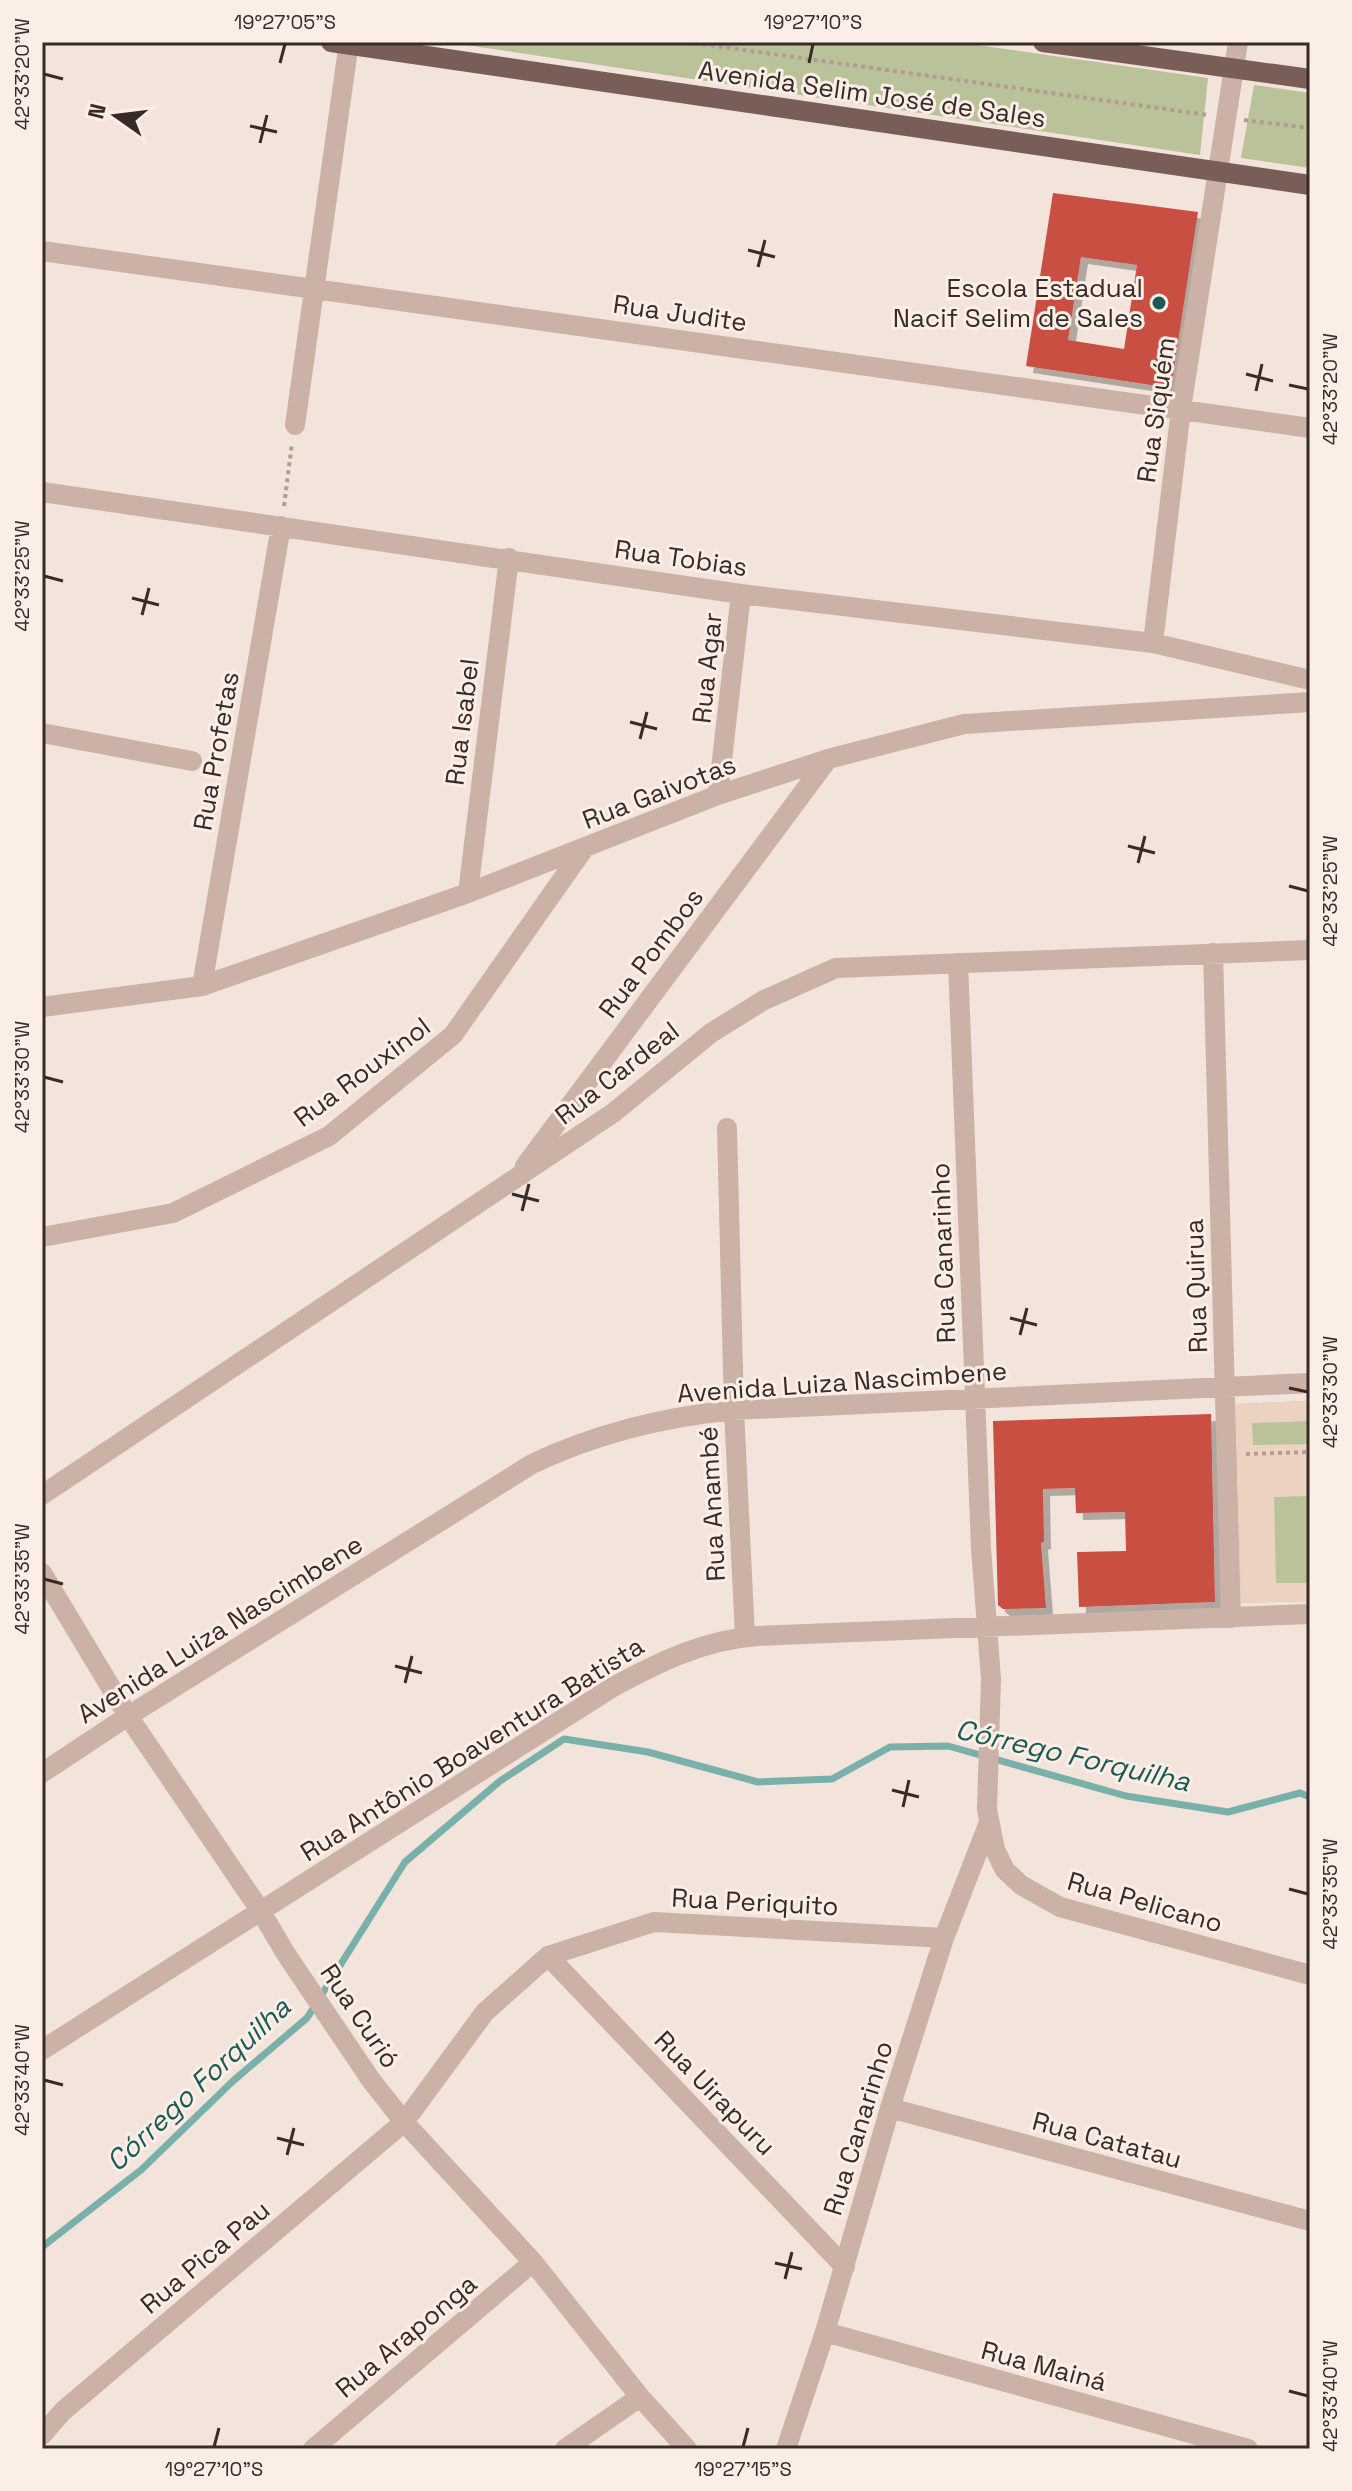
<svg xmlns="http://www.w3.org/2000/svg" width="1352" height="2491" font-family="'Space Grotesk',sans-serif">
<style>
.green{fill:#bac29a}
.plaza{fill:#ebd2c1}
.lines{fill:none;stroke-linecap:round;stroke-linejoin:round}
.stream{stroke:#79b0aa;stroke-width:7}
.building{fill:#c84f43;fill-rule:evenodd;filter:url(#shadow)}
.path{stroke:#b69b91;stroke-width:4;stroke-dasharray:4 4;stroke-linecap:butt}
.minor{stroke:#cbb1a6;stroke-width:20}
.major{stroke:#795e58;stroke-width:20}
.ticks{fill:none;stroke:#372a27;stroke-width:3}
.poi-dot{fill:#1c5954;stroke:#faeee7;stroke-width:3}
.labels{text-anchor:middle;stroke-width:6;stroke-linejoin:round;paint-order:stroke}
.street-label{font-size:26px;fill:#372a27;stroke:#faeee7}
.poi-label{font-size:26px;fill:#372a27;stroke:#faeee7;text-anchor:end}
.water-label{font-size:28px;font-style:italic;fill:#1c5954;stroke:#faeee7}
.neatline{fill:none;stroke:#372a27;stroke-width:3}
.ticks-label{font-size:20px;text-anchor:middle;fill:#372a27}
</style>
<defs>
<filter id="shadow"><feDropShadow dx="7" dy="7" stdDeviation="0" flood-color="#0004"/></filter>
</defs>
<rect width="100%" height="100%" fill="#f2e4db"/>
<path class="green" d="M 446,42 L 956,42 L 1208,78 L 1200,155 Z
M 1254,85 L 1310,93 L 1310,168 L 1241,158 Z
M 1310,1401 L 1310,1601 L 1241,1603 L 1236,1404 Z"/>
<path class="plaza" d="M 1310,1401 L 1310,1421 L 1252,1423 L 1253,1445 L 1310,1444 L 1310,1496 L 1274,1497 L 1276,1583 L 1310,1583 L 1310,1601 L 1241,1603 L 1236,1404 Z"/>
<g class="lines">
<path class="stream" d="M 42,2247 L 141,2170 L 233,2081 L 307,2018 L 405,1862 L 500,1781 L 564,1739 L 648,1752 L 758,1782 L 832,1779 L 890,1747 L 948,1746 L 1126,1796 L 1228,1812 L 1300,1793 L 1310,1797"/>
</g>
<path class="building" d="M 1053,193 L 1198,212 L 1171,388 L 1026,366 ZM 1081,257 L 1137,265 L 1124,349 L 1068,340 Z
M 1211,1414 L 1215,1602 L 1079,1607 L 1077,1552 L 1126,1551 L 1125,1512 L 1076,1513 L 1075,1488 L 1043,1489 L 1044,1542 L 1041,1543 L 1046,1608 L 1003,1609 L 998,1605 L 993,1421 Z"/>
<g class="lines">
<path class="path" d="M 687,42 L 1208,115
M 1244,120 L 1310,128
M 284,506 L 292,443
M 1246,1454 L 1310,1452"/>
<path class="minor" d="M 42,251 L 1310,428
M 295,425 L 349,42
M 42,492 L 741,594 L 1153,643 L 1310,680
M 1153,643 L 1181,409 L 1238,42
M 42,733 L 192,761
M 718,795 L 741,594
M 468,893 L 509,558
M 1213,953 L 1231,1618
M 958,963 L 981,1548 L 991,1679 L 987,1809 L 995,1850 L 1005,1870 L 1021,1885 L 1060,1907 L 1310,1975
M 202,986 L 281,526
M 42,1007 L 202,986 L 468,893 L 718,795 L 828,759 L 964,724 L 1310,702
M 727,1128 L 734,1410 L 745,1637
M 525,1166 L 828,759
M 42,1237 L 173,1213 L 329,1136 L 453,1035 L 585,847
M 42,1495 L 613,1113 L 711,1033 L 764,1000 L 836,968 L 1310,950
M 42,1573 L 128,1716 L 260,1910 L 286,1954 L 371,2080 L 404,2122 L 533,2262 L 640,2397 L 687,2449
M 42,1773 L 128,1716 L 532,1464 C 597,1433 663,1417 734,1410 L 1310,1383
M 548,1956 L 845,2267
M 42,2050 L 613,1687 C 659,1662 704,1640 757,1636 L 1310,1614
M 890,2108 L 1310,2221
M 825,2332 L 1248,2449
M 42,2435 L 63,2411 L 404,2122 L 485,2012 L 548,1956 L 654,1922 L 944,1938
M 313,2449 L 533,2262
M 565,2449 L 640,2397
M 786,2449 L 825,2332 L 890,2108 L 944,1938 L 988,1825"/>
<path class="major" d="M 331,42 L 1310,185
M 1043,42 L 1310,79"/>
</g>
<path class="ticks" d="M 280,63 L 285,44M 809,63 L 813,44M 44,74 L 63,79M 250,126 L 277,132M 260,143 L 267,115M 748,250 L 775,257M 758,267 L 765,240M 1246,374 L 1273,381M 1289,385 L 1308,389M 1256,391 L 1262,364M 44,576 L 63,581M 132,598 L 159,605M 142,615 L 149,588M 630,722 L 657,729M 640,739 L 647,712M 1128,846 L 1155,853M 1138,863 L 1145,836M 1289,886 L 1308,891M 44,1077 L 63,1082M 512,1194 L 539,1201M 522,1211 L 529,1184M 1010,1318 L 1037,1325M 1020,1335 L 1027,1308M 1289,1388 L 1308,1392M 44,1579 L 63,1584M 395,1666 L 422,1673M 405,1683 L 412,1656M 892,1790 L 919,1797M 903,1807 L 909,1780M 1289,1889 L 1308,1894M 44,2080 L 63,2085M 277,2138 L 304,2145M 287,2155 L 294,2128M 775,2263 L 802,2269M 785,2279 L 792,2252M 1289,2391 L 1308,2396M 214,2447 L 219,2428M 743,2447 L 748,2428"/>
<circle class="poi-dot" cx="1159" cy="303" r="8"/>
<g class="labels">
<g class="street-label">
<text transform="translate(872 94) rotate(8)" y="9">Avenida Selim José de Sales</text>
<text transform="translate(680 313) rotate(8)" y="9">Rua Judite</text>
<text transform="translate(1156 410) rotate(-82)" y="9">Rua Siquém</text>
<text transform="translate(681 558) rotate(8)" y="9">Rua Tobias</text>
<text transform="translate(707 668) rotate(-84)" y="9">Rua Agar</text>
<text transform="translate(462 722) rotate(-83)" y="9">Rua Isabel</text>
<text transform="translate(216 751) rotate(-80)" y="9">Rua Profetas</text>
<text transform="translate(659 792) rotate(-21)" y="9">Rua Gaivotas</text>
<text transform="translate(651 953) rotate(-53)" y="9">Rua Pombos</text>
<text transform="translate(362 1072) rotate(-37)" y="9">Rua Rouxinol</text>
<text transform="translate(617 1073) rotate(-38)" y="9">Rua Cardeal</text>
<text transform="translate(943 1253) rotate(-92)" y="9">Rua Canarinho</text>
<text transform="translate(1196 1286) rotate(-92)" y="9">Rua Quirua</text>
<text transform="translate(842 1382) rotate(-4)" y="9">Avenida Luiza Nascimbene</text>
<text transform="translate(712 1504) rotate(-93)" y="9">Rua Anambé</text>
<text transform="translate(220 1629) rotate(-32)" y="9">Avenida Luiza Nascimbene</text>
<text transform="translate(472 1749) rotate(-32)" y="9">Rua Antônio Boaventura Batista</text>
<text transform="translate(755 1902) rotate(3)" y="9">Rua Periquito</text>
<text transform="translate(1145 1902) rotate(16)" y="9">Rua Pelicano</text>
<text transform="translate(360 2016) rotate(56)" y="9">Rua Curió</text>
<text transform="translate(715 2093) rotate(46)" y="9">Rua Uirapuru</text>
<text transform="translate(858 2128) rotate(-73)" y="9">Rua Canarinho</text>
<text transform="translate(1107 2140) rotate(15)" y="9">Rua Catatau</text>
<text transform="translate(205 2257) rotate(-40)" y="9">Rua Pica Pau</text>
<text transform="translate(406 2336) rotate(-40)" y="9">Rua Araponga</text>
<text transform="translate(1044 2366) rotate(15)" y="9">Rua Mainá</text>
</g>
<g class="poi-label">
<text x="1143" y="297">Escola Estadual<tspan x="1143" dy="30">Nacif Selim de Sales</tspan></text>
</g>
<g class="water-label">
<text transform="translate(1073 1755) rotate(13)" y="10">Córrego Forquilha</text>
<text transform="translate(198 2084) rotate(-43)" y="10">Córrego Forquilha</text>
</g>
</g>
<rect width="1352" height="2491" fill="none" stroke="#faeee7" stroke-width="88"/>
<g transform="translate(116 116) rotate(284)" stroke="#faeee7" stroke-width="6" paint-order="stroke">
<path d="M0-6L14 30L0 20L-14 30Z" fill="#372a27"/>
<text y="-12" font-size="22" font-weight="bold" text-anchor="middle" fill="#372a27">N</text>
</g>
<rect x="44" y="44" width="1264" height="2403" class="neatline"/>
<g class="ticks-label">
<text x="285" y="29">19°27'05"S</text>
<text x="813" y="29">19°27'10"S</text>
<text transform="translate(22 74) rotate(-90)" y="7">42°33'20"W</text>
<text transform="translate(1330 389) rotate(-90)" y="7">42°33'20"W</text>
<text transform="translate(22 576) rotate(-90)" y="7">42°33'25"W</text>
<text transform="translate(1330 891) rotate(-90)" y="7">42°33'25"W</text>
<text transform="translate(22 1077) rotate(-90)" y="7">42°33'30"W</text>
<text transform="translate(1330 1392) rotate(-90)" y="7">42°33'30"W</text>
<text transform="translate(22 1579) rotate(-90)" y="7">42°33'35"W</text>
<text transform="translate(1330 1894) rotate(-90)" y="7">42°33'35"W</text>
<text transform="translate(22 2080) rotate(-90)" y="7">42°33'40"W</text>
<text transform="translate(1330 2396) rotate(-90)" y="7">42°33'40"W</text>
<text x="214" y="2476">19°27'10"S</text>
<text x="743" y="2476">19°27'15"S</text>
</g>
</svg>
